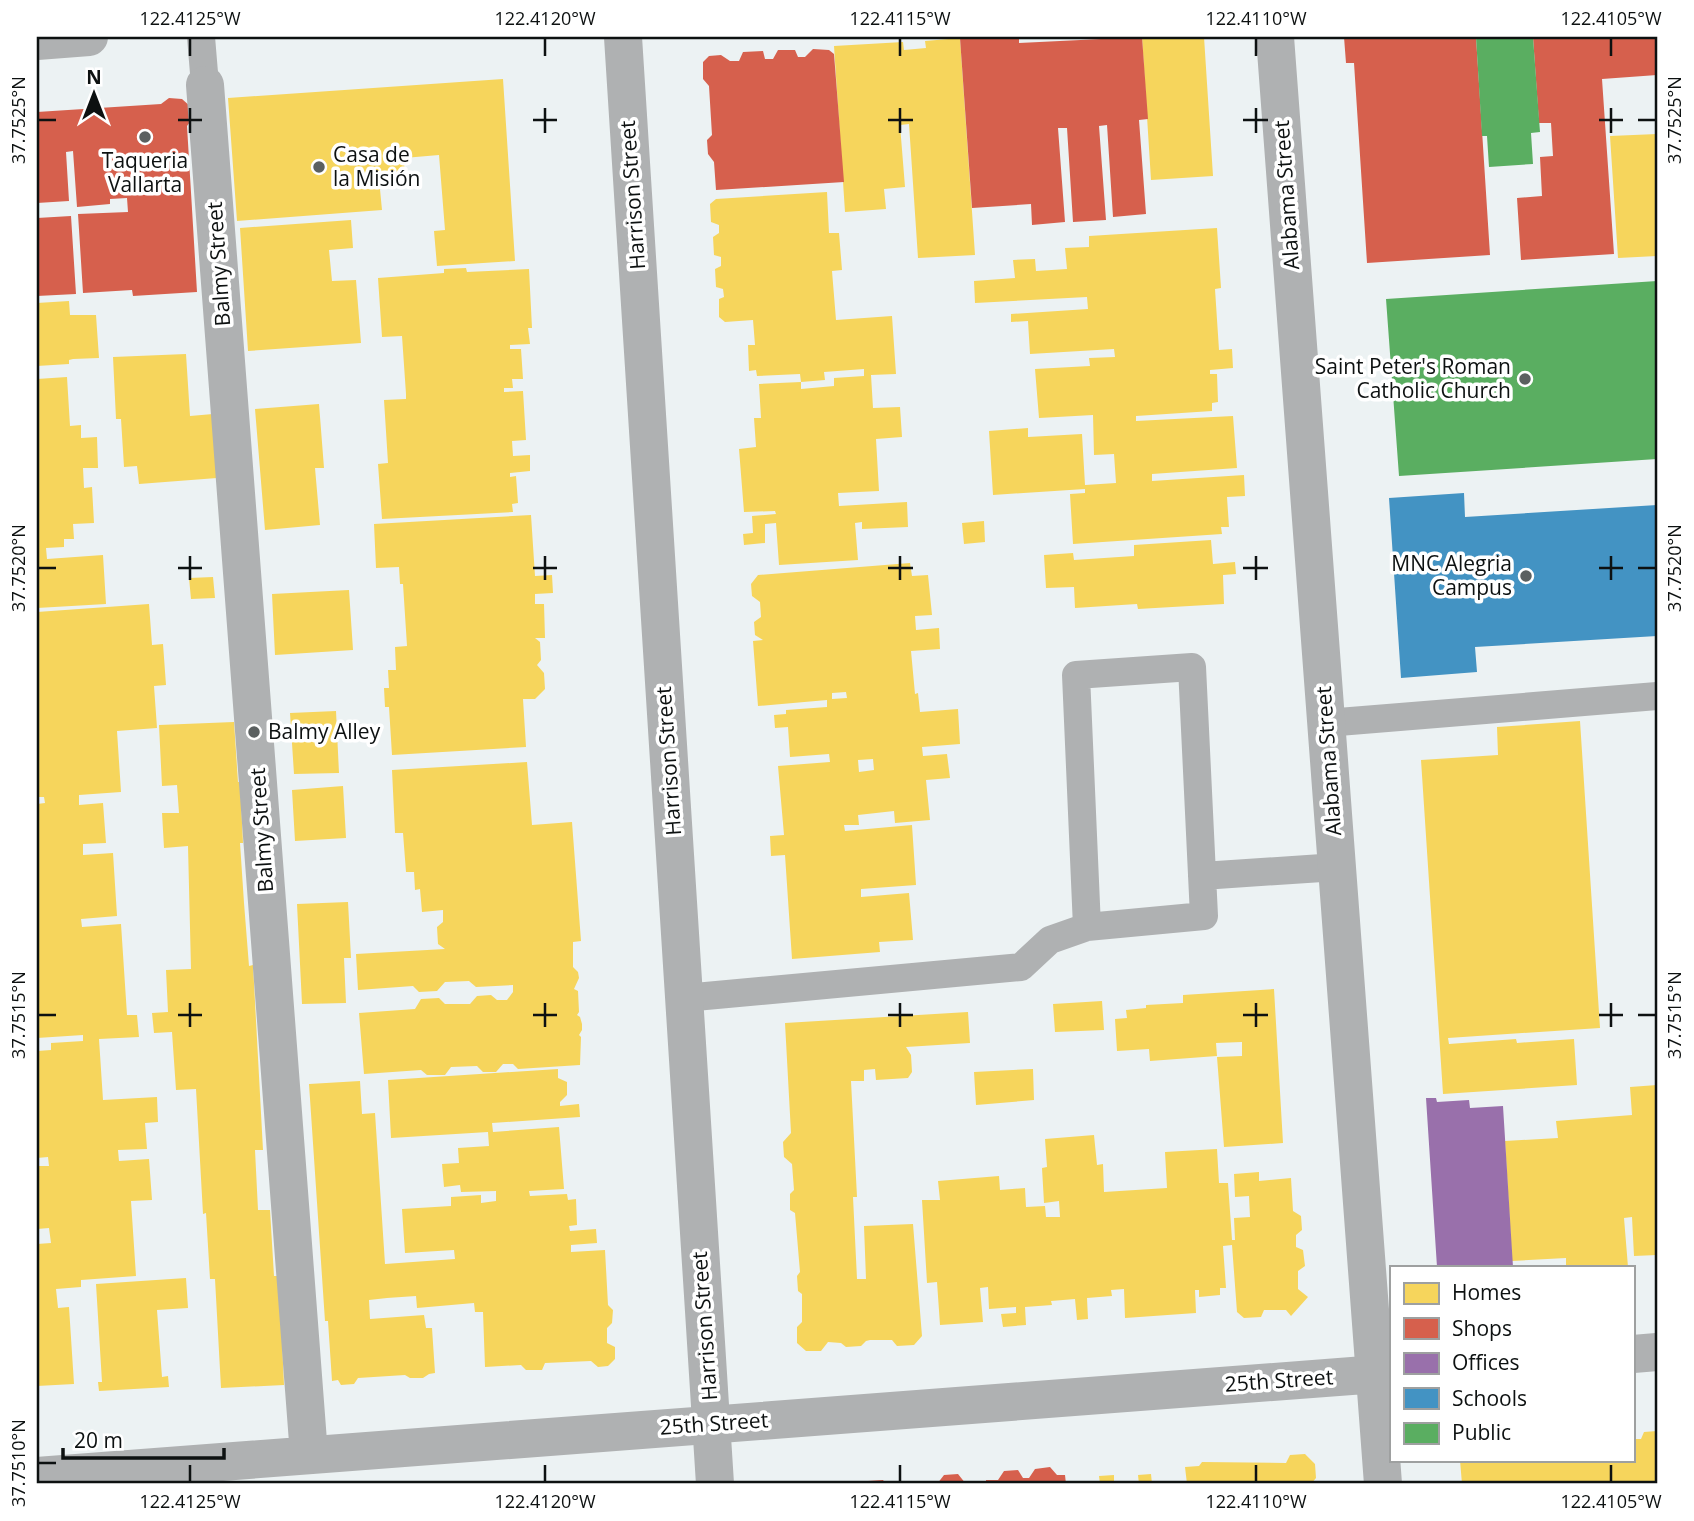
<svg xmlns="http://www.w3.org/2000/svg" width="1694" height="1521" font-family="'Open Sans',sans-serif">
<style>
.homes{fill:#f6d55c;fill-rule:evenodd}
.shops{fill:#d6604d}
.offices{fill:#9970ab}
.schools{fill:#4393c3}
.public{fill:#5aae61}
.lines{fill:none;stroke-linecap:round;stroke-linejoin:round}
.service{stroke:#afb1b2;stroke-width:28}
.minor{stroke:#afb1b2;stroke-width:38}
.tertiary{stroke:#afb1b2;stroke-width:38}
.ticks{fill:none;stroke:#0d1111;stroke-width:2.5}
.poi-dot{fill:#5b6060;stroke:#fff;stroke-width:2.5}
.labels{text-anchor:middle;stroke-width:7;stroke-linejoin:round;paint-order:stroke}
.poi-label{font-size:21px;fill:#0d1111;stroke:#fff;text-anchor:start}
.street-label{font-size:21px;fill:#0d1111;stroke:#fff}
.neatline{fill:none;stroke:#0d1111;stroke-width:2.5}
.ticks-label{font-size:18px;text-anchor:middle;fill:#0d1111}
</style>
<rect width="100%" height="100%" fill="#ecf2f3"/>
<path class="homes" d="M 1142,37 L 1204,37 L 1213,176 L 1151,180 Z
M 960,38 L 975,255 L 918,258 L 909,124 L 900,125 L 905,187 L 884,189 L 886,209 L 845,212 L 834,46 L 903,42 L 904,50 L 926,48 L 925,41 Z
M 503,79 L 515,261 L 437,266 L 434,231 L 445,230 L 439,155 L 404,158 L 405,177 L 379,179 L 382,210 L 237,221 L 228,98 Z
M 1657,134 L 1657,256 L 1618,258 L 1610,136 Z
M 827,192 L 829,233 L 839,233 L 842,270 L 832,271 L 836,320 L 892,316 L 896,374 L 871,375 L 873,408 L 900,407 L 902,437 L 876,439 L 879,491 L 838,493 L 839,506 L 907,502 L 908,527 L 862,529 L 862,522 L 855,523 L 858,560 L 779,565 L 776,523 L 765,524 L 765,543 L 744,545 L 743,534 L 753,533 L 752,516 L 776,514 L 775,511 L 744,512 L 739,449 L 756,447 L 754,418 L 761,418 L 759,384 L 801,382 L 801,389 L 834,386 L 834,378 L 864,376 L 864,369 L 824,372 L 825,380 L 801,382 L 800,374 L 757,376 L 756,370 L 749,371 L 748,345 L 755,345 L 753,320 L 725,322 L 719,317 L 719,299 L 724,297 L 723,289 L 716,287 L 715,269 L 721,266 L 721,257 L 714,255 L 713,237 L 719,233 L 719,225 L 711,222 L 710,204 L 716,199 Z
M 351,220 L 353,248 L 329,250 L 332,281 L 356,280 L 361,343 L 248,351 L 240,228 Z
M 1217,228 L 1221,288 L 1215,289 L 1219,350 L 1232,349 L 1233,368 L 1210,370 L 1210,374 L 1217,374 L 1218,402 L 1212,403 L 1212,411 L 1136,416 L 1136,421 L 1233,416 L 1237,468 L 1152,474 L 1152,481 L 1244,475 L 1245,496 L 1227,497 L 1229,527 L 1221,527 L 1222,534 L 1073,544 L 1070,494 L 1085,493 L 1085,489 L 993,495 L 989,431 L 1028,428 L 1028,437 L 1082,434 L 1085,485 L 1116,483 L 1114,454 L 1094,455 L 1093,415 L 1039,418 L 1035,369 L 1090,366 L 1089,358 L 1115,357 L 1114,349 L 1030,354 L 1028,321 L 1011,322 L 1011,314 L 1088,309 L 1087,297 L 975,303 L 974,281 L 1015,278 L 1013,260 L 1035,259 L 1036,271 L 1067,269 L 1065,248 L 1089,247 L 1089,236 Z
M 466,268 L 467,272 L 529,269 L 532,328 L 528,328 L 530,344 L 510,345 L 510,349 L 521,349 L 523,379 L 512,379 L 513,388 L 504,388 L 504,392 L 523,391 L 526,440 L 512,441 L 513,456 L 530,455 L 530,471 L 510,473 L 510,477 L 516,476 L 518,503 L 512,504 L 513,512 L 382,519 L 378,464 L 388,463 L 384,400 L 406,399 L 406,394 L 402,336 L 382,337 L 378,278 L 444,273 L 444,269 Z
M 69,301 L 70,315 L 96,315 L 99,358 L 73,359 L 69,360 L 69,364 L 37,366 L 37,303 Z
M 186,354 L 190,416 L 213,414 L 217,478 L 139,484 L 137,466 L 124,467 L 121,419 L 116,419 L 113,357 Z
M 67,377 L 70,426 L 81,425 L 81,438 L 97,437 L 98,468 L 83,468 L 84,488 L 92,487 L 94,523 L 73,524 L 74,539 L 64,539 L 64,547 L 46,548 L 47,559 L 103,555 L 106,604 L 37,608 L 37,379 Z
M 319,404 L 324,468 L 315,468 L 320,525 L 265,530 L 255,409 Z
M 531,515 L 535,576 L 552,575 L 553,593 L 535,594 L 535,604 L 544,604 L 545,638 L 535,638 L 540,642 L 541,660 L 537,665 L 544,673 L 545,689 L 535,699 L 523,699 L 526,747 L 392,755 L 389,707 L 385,707 L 384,688 L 389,688 L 388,670 L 396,670 L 395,647 L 407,646 L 403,584 L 400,584 L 399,567 L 376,568 L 374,524 Z
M 984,521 L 985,542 L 964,544 L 962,523 Z
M 1211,540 L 1213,564 L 1235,562 L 1236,574 L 1223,575 L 1224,604 L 1138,609 L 1137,604 L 1075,608 L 1074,587 L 1046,588 L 1044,555 L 1073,553 L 1074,560 L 1134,556 L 1134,545 Z
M 910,563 L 912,576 L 928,575 L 932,615 L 915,616 L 916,630 L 939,628 L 940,649 L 911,651 L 915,694 L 918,693 L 920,712 L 958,709 L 960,744 L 922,747 L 923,756 L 947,754 L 950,778 L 926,780 L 930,820 L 895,823 L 894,811 L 858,815 L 859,825 L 844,825 L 845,831 L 912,825 L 916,885 L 861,889 L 861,897 L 909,893 L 913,940 L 879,942 L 880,952 L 792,959 L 785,855 L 771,856 L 770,836 L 784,835 L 778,766 L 830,762 L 829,754 L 790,757 L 788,727 L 775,728 L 774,715 L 786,714 L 786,710 L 827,707 L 827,700 L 758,706 L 753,641 L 763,640 L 755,635 L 754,622 L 761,617 L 760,602 L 752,596 L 751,584 L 758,575 ZM 846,692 L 847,698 L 832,699 L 832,693 ZM 873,759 L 874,770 L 859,772 L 858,760 Z
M 213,577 L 215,598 L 191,599 L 189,578 Z
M 349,590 L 353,650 L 275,655 L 272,594 Z
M 149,604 L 152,645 L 163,644 L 166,685 L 154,686 L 157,728 L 117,731 L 121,792 L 79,795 L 79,805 L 103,803 L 106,843 L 83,844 L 83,855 L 113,853 L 117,916 L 81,919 L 82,927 L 121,924 L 127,1015 L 137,1015 L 139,1037 L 99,1039 L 103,1100 L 157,1097 L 158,1122 L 145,1123 L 147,1149 L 118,1150 L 119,1161 L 149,1159 L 152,1200 L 131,1201 L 136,1276 L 81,1280 L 81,1287 L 56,1289 L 58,1308 L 69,1307 L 74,1384 L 37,1386 L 37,1244 L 51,1243 L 49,1228 L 37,1229 L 37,1166 L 49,1166 L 48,1157 L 37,1158 L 37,1051 L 51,1050 L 51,1043 L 83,1041 L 83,1035 L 37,1038 L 37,804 L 45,803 L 44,797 L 37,797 L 37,612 Z
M 336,711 L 339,773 L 294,774 L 290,713 Z
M 1580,721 L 1600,1028 L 1448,1038 L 1449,1044 L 1516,1039 L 1517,1043 L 1574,1039 L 1577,1085 L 1443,1094 L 1421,760 L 1498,755 L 1497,727 Z
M 234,722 L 238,782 L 240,782 L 243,843 L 240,843 L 244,903 L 249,966 L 253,965 L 263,1150 L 255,1150 L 258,1210 L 270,1210 L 274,1276 L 279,1276 L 284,1385 L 221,1388 L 215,1279 L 210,1279 L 206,1213 L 203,1214 L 196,1089 L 176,1090 L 172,1032 L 154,1033 L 152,1013 L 168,1012 L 166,970 L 191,969 L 188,846 L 164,848 L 162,813 L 179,813 L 177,785 L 162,786 L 159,725 Z
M 527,762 L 532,825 L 572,822 L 581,941 L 573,942 L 573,967 L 578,972 L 579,978 L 574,989 L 578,991 L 579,1012 L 577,1015 L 580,1017 L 582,1024 L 582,1030 L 579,1035 L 581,1037 L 580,1065 L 518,1069 L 513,1064 L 503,1064 L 496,1072 L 483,1072 L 477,1066 L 451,1067 L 445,1075 L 427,1075 L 421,1070 L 364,1074 L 359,1013 L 415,1009 L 421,999 L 439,998 L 445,1004 L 470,1004 L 477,996 L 491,995 L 497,1000 L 507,1000 L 513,992 L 513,985 L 476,987 L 469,981 L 445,982 L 437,991 L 419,992 L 413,986 L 358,990 L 356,954 L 445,949 L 438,944 L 437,927 L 443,922 L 443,910 L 422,912 L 420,889 L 415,890 L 414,872 L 406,872 L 403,833 L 395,833 L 392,770 Z
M 343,786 L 346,838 L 295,841 L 292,790 Z
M 348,902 L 351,958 L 344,958 L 346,1003 L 302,1004 L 297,904 Z
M 1274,989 L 1283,1143 L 1224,1147 L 1217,1057 L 1242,1056 L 1242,1042 L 1216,1043 L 1217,1056 L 1150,1061 L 1149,1049 L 1117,1051 L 1115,1019 L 1127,1018 L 1126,1010 L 1146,1008 L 1146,1005 L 1183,1003 L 1183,995 Z
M 1102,1001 L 1104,1030 L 1055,1032 L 1053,1004 Z
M 968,1012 L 970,1043 L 906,1047 L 911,1055 L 912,1072 L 908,1078 L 876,1080 L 875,1069 L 864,1070 L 864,1081 L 851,1081 L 857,1197 L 853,1197 L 857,1279 L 866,1279 L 864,1226 L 913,1224 L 922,1336 L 914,1345 L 897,1346 L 892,1340 L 870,1340 L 866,1341 L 861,1346 L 846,1347 L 841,1343 L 828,1342 L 821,1351 L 806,1351 L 797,1343 L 797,1327 L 802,1322 L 802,1294 L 798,1291 L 797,1276 L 800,1272 L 795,1213 L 790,1210 L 790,1194 L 794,1190 L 792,1164 L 784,1157 L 783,1142 L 791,1133 L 785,1023 Z
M 558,1069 L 558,1078 L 567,1082 L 567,1095 L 560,1102 L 560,1106 L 579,1104 L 580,1117 L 492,1123 L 493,1132 L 559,1127 L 564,1189 L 529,1191 L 530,1196 L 567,1194 L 568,1200 L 576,1199 L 577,1225 L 569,1226 L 570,1231 L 596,1229 L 597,1243 L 571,1245 L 571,1252 L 605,1250 L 608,1305 L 613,1310 L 612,1323 L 607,1328 L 607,1343 L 615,1347 L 615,1359 L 608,1366 L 598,1367 L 591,1361 L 545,1363 L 542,1370 L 526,1370 L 521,1365 L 485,1367 L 483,1312 L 475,1312 L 474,1303 L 417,1308 L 416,1296 L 387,1298 L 369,1300 L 370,1319 L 424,1315 L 426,1328 L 432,1328 L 435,1373 L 429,1374 L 423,1378 L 410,1378 L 405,1375 L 358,1378 L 354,1384 L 341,1385 L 338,1380 L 332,1381 L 328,1321 L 325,1321 L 309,1084 L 360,1081 L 362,1114 L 375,1113 L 385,1264 L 455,1259 L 454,1250 L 405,1253 L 402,1209 L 451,1206 L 451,1197 L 481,1195 L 481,1203 L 496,1201 L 496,1191 L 461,1192 L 460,1185 L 444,1187 L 442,1164 L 459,1163 L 458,1148 L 489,1146 L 488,1132 L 391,1138 L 388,1080 Z
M 1033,1069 L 1034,1100 L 976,1105 L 974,1072 Z
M 1657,1085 L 1657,1255 L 1634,1256 L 1632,1217 L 1624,1218 L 1628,1267 L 1566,1267 L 1566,1258 L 1512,1261 L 1505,1141 L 1558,1138 L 1556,1121 L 1632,1115 L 1630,1087 Z
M 1094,1135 L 1097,1165 L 1103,1164 L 1104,1192 L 1167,1188 L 1165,1152 L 1217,1149 L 1219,1183 L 1228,1183 L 1232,1240 L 1235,1240 L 1234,1218 L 1250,1217 L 1249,1196 L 1235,1197 L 1234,1174 L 1259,1172 L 1259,1181 L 1291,1178 L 1293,1211 L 1301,1216 L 1302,1230 L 1296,1235 L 1296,1247 L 1303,1250 L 1305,1266 L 1298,1271 L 1298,1289 L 1308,1297 L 1291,1316 L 1286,1310 L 1264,1310 L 1261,1317 L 1244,1318 L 1237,1312 L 1232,1245 L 1223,1246 L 1226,1288 L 1220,1288 L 1220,1295 L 1199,1297 L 1199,1290 L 1195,1290 L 1196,1313 L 1125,1318 L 1124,1289 L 1111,1290 L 1112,1296 L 1087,1298 L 1088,1319 L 1077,1320 L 1075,1299 L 1051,1301 L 1052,1305 L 1025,1307 L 1026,1325 L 1003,1327 L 1001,1314 L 1016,1313 L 1016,1307 L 989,1309 L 988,1287 L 980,1288 L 983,1322 L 940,1325 L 937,1282 L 927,1283 L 922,1200 L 940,1200 L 938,1181 L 999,1176 L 1000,1190 L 1025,1188 L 1026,1207 L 1045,1206 L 1046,1217 L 1060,1217 L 1059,1201 L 1044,1203 L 1042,1168 L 1047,1167 L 1045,1139 Z
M 186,1278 L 188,1308 L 157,1310 L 162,1377 L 168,1376 L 169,1387 L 99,1391 L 98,1382 L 102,1382 L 96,1284 Z
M 1657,1431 L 1657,1484 L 1462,1484 L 1460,1460 L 1633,1460 L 1633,1436 L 1636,1439 L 1641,1439 L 1644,1432 Z
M 1305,1454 L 1315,1464 L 1316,1478 L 1311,1484 L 1187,1484 L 1185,1467 L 1199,1466 L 1202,1462 L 1286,1463 L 1290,1455 Z
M 1151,1474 L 1152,1484 L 1139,1484 L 1138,1475 Z
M 1114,1475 L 1114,1484 L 1100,1484 L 1099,1476 Z"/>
<path class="shops" d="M 1019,37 L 1019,43 L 1142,37 L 1148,119 L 1139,120 L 1146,214 L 1113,217 L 1107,125 L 1099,126 L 1106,220 L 1073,222 L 1067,128 L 1058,128 L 1065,222 L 1032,225 L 1031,204 L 972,208 L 960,38 Z
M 1344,37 L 1476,37 L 1490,255 L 1367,263 L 1354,63 L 1346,63 Z
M 1533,37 L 1657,37 L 1657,75 L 1602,79 L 1614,254 L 1521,260 L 1517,198 L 1542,196 L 1540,157 L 1553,156 L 1551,123 L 1539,123 Z
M 813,49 L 829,50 L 834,54 L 844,182 L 716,190 L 714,162 L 708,154 L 707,140 L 712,135 L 709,86 L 703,79 L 703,62 L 709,56 L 721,55 L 730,61 L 739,61 L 743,52 L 763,51 L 765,59 L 773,59 L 778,50 L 795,50 L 798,57 L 805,57 Z
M 169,98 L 182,99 L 191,107 L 192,119 L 187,126 L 197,292 L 133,296 L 132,290 L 83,293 L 78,214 L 128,212 L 127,198 L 110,199 L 110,204 L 77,207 L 73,151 L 66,152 L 69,201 L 37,203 L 37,112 L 161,104 Z
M 71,216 L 76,294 L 37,296 L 37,218 Z
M 1050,1467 L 1057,1475 L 1065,1475 L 1066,1484 L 986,1484 L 986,1480 L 998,1480 L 1004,1471 L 1018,1470 L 1023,1478 L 1029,1478 L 1035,1469 Z
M 958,1474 L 966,1484 L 937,1484 L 944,1475 Z
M 883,1480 L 886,1484 L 866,1484 L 868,1481 Z"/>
<path class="offices" d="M 1426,1098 L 1436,1098 L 1437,1102 L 1469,1100 L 1470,1108 L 1503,1106 L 1513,1267 L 1437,1267 Z"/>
<path class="schools" d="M 1464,493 L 1465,517 L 1657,505 L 1657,636 L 1475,647 L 1477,672 L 1401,678 L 1389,498 Z"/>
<path class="public" d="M 1476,37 L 1533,37 L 1540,132 L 1531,133 L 1533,164 L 1489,167 L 1487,136 L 1482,136 Z
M 1657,281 L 1657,459 L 1399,476 L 1386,299 Z"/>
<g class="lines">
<path class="service" d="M 201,37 L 205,85
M 1326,723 L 1657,696
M 1202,876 L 1337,867
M 684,998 L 1021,967 L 1050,940 L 1087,927 L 1076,675 L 1192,667 L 1204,916 L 1087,927"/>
<path class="minor" d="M 1275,37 L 1383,1484
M 205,85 L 309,1455
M 1633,1354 L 1657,1352
M 37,1476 L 1391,1373"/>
<path class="tertiary" d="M 623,37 L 715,1484
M 37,41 L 89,37"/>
</g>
<path class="ticks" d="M 190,38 L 190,56M 545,38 L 545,56M 900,38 L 900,56M 1256,38 L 1256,56M 1611,38 L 1611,56M 190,108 L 190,133M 545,108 L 545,133M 900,108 L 900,133M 1256,108 L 1256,133M 1611,108 L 1611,133M 38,120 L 56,120M 178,120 L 202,120M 533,120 L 557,120M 888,120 L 913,120M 1243,120 L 1268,120M 1599,120 L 1623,120M 1638,120 L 1656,120M 190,556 L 190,580M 545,556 L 545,580M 900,556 L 900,580M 1256,556 L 1256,580M 1611,556 L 1611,580M 38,568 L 56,568M 178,568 L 202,568M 533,568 L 557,568M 888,568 L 913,568M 1243,568 L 1268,568M 1599,568 L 1623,568M 1638,568 L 1656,568M 190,1003 L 190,1027M 545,1003 L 545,1027M 900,1003 L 900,1027M 1256,1003 L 1256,1027M 1611,1003 L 1611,1027M 38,1015 L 56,1015M 178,1015 L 202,1015M 533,1015 L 557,1015M 888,1015 L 913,1015M 1243,1015 L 1268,1015M 1599,1015 L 1623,1015M 1638,1015 L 1656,1015M 38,1463 L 56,1463M 190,1465 L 190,1482M 545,1465 L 545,1482M 900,1465 L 900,1482M 1256,1465 L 1256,1482M 1611,1465 L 1611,1482"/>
<g class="poi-dot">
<circle cx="145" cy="137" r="7"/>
<circle cx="319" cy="167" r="7"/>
<circle cx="1525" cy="379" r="7"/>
<circle cx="1526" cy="576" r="7"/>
<circle cx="254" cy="732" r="7"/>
</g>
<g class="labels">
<g class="poi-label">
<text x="333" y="162">Casa de<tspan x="333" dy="24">la Misión</tspan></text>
<text x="145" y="168" text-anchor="middle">Taqueria<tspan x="145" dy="24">Vallarta</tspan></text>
<text x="1511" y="374" text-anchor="end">Saint Peter's Roman<tspan x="1511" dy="24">Catholic Church</tspan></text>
<text x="1512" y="571" text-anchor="end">MNC Alegria<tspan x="1512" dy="24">Campus</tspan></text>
<text x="268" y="739">Balmy Alley</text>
</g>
<g class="street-label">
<text transform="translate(633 195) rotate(-94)" y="7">Harrison Street</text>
<text transform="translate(1287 195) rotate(-94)" y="7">Alabama Street</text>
<text transform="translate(219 264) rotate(-94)" y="7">Balmy Street</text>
<text transform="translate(669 761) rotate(-94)" y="7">Harrison Street</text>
<text transform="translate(1329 761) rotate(-94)" y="7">Alabama Street</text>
<text transform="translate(262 830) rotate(-94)" y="7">Balmy Street</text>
<text transform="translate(705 1326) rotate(-94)" y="7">Harrison Street</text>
<text transform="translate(1279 1381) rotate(-4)" y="7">25th Street</text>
<text transform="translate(714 1424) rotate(-4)" y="7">25th Street</text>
</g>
</g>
<rect width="1694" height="1521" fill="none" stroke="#ffffff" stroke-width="77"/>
<rect x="1390" y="1266" width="245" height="196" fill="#ffffff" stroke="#9ea0a0" stroke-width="2"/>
<rect x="1404" y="1283" width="35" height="21" fill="#f6d55c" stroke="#9ea0a0" stroke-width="2"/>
<text x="1452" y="1300" font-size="21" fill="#0d1111">Homes</text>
<rect x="1404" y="1318" width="35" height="21" fill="#d6604d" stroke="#9ea0a0" stroke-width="2"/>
<text x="1452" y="1336" font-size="21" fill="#0d1111">Shops</text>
<rect x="1404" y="1353" width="35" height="21" fill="#9970ab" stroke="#9ea0a0" stroke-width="2"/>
<text x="1452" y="1370" font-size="21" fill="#0d1111">Offices</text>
<rect x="1404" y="1388" width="35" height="21" fill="#4393c3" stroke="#9ea0a0" stroke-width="2"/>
<text x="1452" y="1406" font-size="21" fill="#0d1111">Schools</text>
<rect x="1404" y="1423" width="35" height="21" fill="#5aae61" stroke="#9ea0a0" stroke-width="2"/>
<text x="1452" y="1440" font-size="21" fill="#0d1111">Public</text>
<g transform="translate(94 94)" stroke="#ffffff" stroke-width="5" paint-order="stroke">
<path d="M0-5L12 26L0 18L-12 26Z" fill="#0d1111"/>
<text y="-10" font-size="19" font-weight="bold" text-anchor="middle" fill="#0d1111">N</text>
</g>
<path d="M63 1448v10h161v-10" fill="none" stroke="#0d1111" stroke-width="3.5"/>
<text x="74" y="1448" font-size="21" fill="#0d1111" stroke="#ffffff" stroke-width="5" paint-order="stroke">20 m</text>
<rect x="38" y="38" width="1618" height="1444" class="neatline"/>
<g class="ticks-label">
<text x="190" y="25">122.4125°W</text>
<text x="545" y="25">122.4120°W</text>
<text x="900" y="25">122.4115°W</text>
<text x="1256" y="25">122.4110°W</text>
<text x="1611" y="25">122.4105°W</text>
<text transform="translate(19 120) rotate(-90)" y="6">37.7525°N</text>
<text transform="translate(1675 120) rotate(-90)" y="6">37.7525°N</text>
<text transform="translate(19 568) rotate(-90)" y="6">37.7520°N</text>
<text transform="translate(1675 568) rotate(-90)" y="6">37.7520°N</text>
<text transform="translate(19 1015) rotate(-90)" y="6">37.7515°N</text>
<text transform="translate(1675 1015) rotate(-90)" y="6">37.7515°N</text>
<text transform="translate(19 1463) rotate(-90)" y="6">37.7510°N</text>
<text x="190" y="1508">122.4125°W</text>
<text x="545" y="1508">122.4120°W</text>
<text x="900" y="1508">122.4115°W</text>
<text x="1256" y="1508">122.4110°W</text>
<text x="1611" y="1508">122.4105°W</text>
</g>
</svg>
